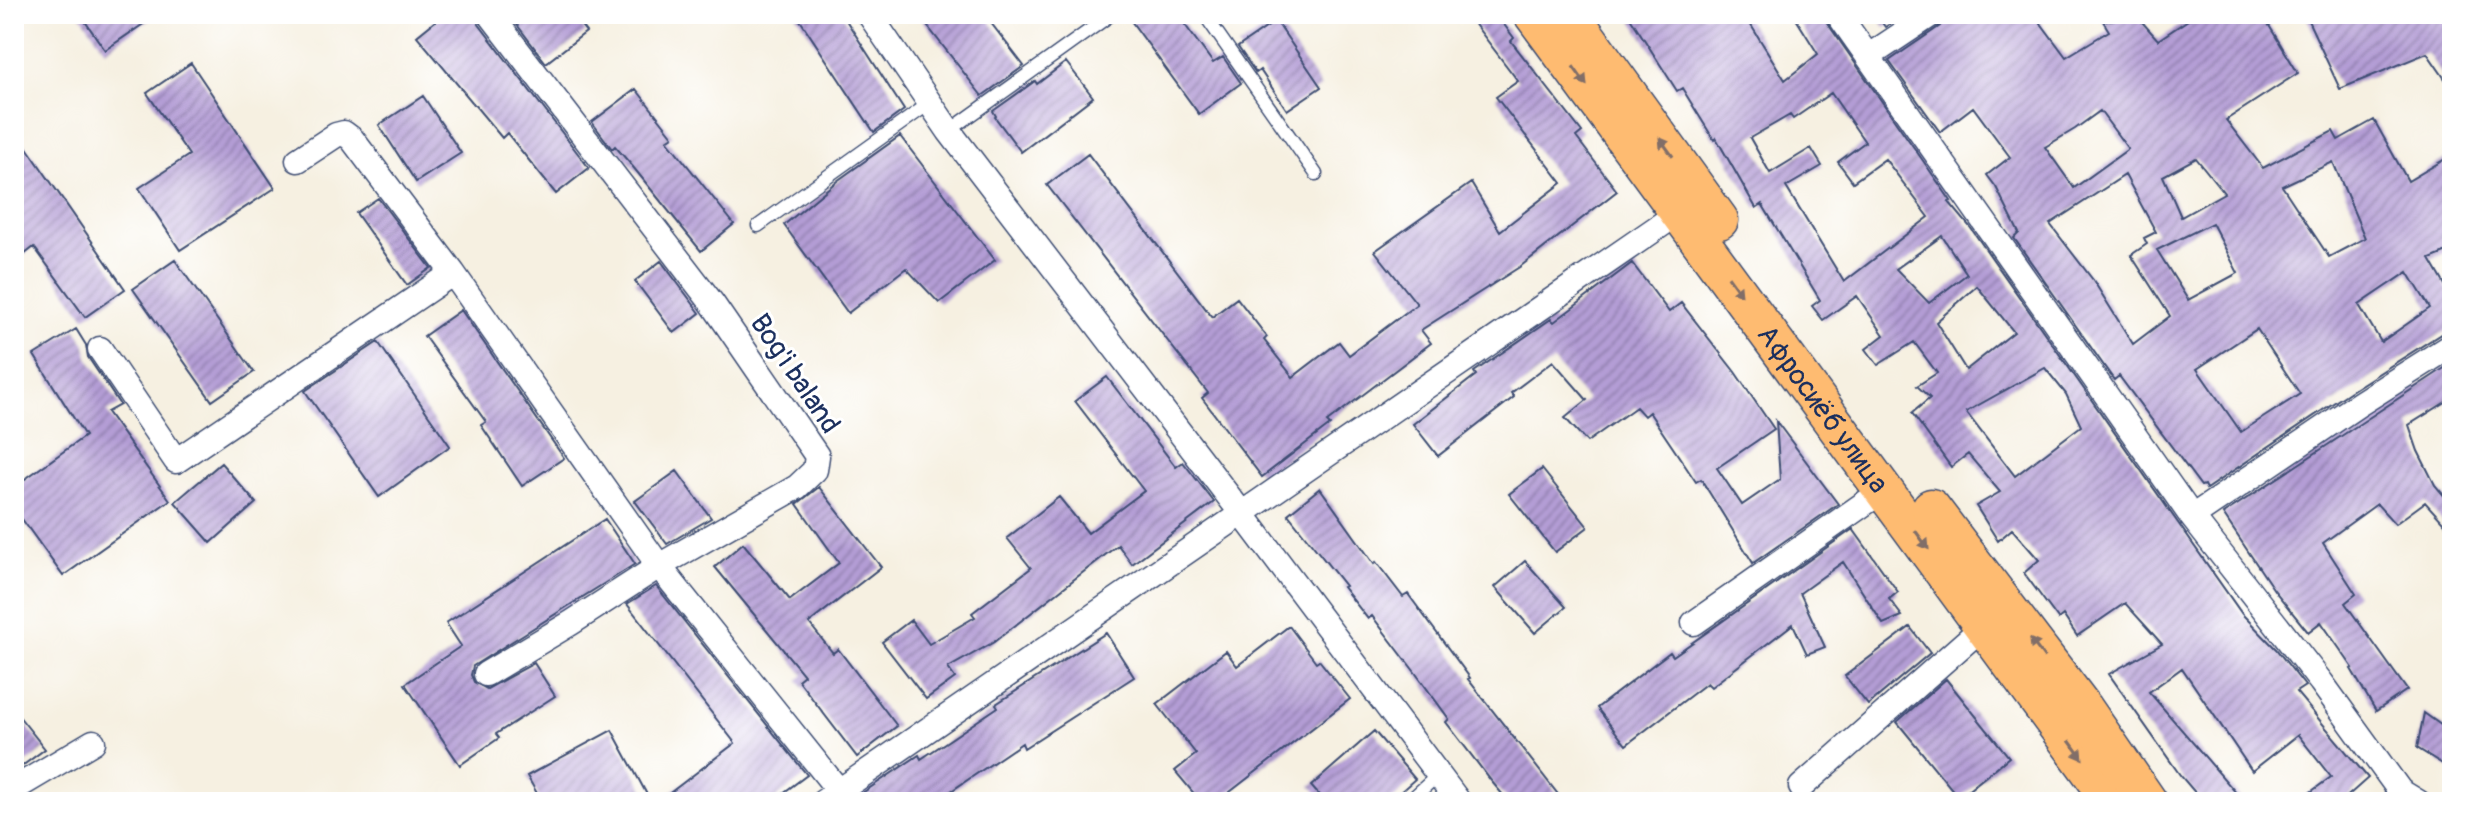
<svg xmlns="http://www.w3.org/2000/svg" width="2466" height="816" font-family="Pangolin,sans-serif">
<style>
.building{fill:url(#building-hatch);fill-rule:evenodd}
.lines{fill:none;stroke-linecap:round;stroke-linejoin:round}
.service-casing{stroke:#3c4c72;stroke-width:15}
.minor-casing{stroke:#3c4c72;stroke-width:27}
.primary-casing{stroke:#3c4c72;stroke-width:41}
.service{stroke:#fff;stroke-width:12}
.minor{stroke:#fff;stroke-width:24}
.primary{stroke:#febb71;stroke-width:38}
.oneway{fill:#816e67}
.labels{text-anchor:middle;stroke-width:6;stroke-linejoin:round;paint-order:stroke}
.street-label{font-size:28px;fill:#1b2f5e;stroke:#fff}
</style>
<defs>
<pattern id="building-hatch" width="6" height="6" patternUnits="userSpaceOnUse" patternTransform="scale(2)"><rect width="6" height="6" fill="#b49dd5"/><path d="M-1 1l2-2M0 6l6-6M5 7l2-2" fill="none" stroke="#9280b0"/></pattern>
</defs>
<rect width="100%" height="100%" fill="#fff"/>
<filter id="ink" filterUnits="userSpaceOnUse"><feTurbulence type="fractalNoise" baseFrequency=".0125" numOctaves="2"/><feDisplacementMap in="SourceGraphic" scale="16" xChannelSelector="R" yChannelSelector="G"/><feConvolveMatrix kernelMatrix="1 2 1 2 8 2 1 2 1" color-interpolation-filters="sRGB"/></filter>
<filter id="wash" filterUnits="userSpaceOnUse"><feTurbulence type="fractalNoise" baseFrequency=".006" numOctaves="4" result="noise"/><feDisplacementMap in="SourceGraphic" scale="32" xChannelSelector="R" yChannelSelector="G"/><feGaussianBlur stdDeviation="1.8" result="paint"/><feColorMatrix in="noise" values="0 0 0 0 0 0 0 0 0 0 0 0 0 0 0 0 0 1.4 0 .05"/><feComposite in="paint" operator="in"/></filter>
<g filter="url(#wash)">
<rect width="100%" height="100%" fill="#f6f0e1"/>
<g id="blocks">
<path class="building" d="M 80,14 L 158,14 L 105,50 Z
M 444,14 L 475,14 L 478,23 L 589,168 L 556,194 L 507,133 L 502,138 L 417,36 Z
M 509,14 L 572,14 L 586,32 L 546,63 Z
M 796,14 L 842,14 L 904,110 L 874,132 Z
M 918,14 L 984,14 L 1024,66 L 982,96 Z
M 1126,14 L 1177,14 L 1213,63 L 1223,57 L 1241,83 L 1199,114 Z
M 1467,14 L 1496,14 L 1514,38 L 1511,41 L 1582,132 L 1576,137 L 1617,191 L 1521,266 L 1421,330 L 1431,343 L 1327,422 L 1330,425 L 1262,477 L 1202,398 L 1208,393 L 1047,185 L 1088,154 L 1212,317 L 1237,298 L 1267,337 L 1264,340 L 1293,377 L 1339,342 L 1349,355 L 1417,304 L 1375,251 L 1471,183 L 1500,231 L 1562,183 L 1496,97 L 1518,81 Z
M 1628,14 L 1744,14 L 1785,80 L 1818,54 L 1793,14 L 1821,14 L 1951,201 L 1949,202 L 1970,227 L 2242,614 L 2276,649 L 2305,686 L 2296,692 L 2368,778 L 2341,802 L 2297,802 L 2331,777 L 2298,735 L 2252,771 L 2182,668 L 2149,692 L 2244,802 L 2203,802 L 2180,775 L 2109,674 L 2162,644 L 2125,603 L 2077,636 L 2063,615 L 2058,619 L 2024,573 L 2039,560 L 2012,529 L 1998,541 L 1976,506 L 2000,492 L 1968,454 L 1951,467 L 1912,413 L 1930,398 L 1917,386 L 1937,373 L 1914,342 L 1878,365 L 1866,349 L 1884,335 L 1857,296 L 1823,320 L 1812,306 L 1820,300 L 1762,204 L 1756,208 L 1716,138 L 1714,140 L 1682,88 L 1677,91 ZM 1831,93 L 1865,142 L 1838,162 L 1853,182 L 1885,159 L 1929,217 L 1844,282 L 1786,187 L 1822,166 L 1811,148 L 1770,173 L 1750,138 L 1790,115 L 1793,119 ZM 1942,236 L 1967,274 L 1929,303 L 1896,269 ZM 1977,286 L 2014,332 L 1966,370 L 1936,322 ZM 2045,368 L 2066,394 L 2081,426 L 2015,476 L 1966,412 Z
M 1876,14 L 1905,14 L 1885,27 Z
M 1947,14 L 2034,14 L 2066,57 L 2109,31 L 2103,21 L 2115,19 L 2111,14 L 2135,14 L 2158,40 L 2197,14 L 2262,14 L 2298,73 L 2226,120 L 2263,168 L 2333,131 L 2338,140 L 2374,120 L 2408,181 L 2452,155 L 2452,250 L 2430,259 L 2452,297 L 2452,330 L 2444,332 L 2351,391 L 2206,489 L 2204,485 L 2201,486 L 2119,376 L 2114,380 L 2014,238 L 2019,233 L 1996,187 L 1987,175 L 2010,157 L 1973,107 L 1940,132 L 1889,61 L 1940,26 ZM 2100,111 L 2128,149 L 2074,188 L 2045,147 L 2075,129 ZM 2196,158 L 2224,193 L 2181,217 L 2163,176 ZM 2333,162 L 2365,238 L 2329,257 L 2282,186 ZM 2125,175 L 2156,232 L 2144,238 L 2147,244 L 2131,255 L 2170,316 L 2133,344 L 2093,280 L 2050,224 ZM 2212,223 L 2238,273 L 2188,300 L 2157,250 ZM 2408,272 L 2430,308 L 2381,342 L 2359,305 ZM 2257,329 L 2300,394 L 2241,432 L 2197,369 Z
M 2305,14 L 2452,14 L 2452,89 L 2427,53 L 2340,89 Z
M 1276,21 L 1321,87 L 1287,110 L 1260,70 L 1256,73 L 1238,47 Z
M 1066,62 L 1093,97 L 1021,152 L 995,117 L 996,116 L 993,111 L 1035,81 L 1037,84 Z
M 191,63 L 275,188 L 180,250 L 139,188 L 189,155 L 147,93 Z
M 636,89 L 673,136 L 667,140 L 734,224 L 701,251 L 633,167 L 615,146 L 612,149 L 592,122 Z
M 423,96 L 461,153 L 416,182 L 379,125 Z
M 14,129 L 125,289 L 85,317 L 34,247 L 25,254 L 14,238 Z
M 900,136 L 995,260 L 939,303 L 906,268 L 848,313 L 784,225 L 837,181 Z
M 378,198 L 431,268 L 407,285 L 356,213 Z
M 175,260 L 254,372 L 212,401 L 133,289 Z
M 661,261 L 700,313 L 674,333 L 635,281 Z
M 1632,263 L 1669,312 L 1681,303 L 1735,372 L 1774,429 L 1717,468 L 1742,505 L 1780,479 L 1776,421 L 1838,504 L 1753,563 L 1701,479 L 1696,482 L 1649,412 L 1644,416 L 1636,407 L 1587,442 L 1565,418 L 1587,400 L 1553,361 L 1511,393 L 1514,397 L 1438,456 L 1413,424 L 1476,375 L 1474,372 L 1551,319 L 1554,322 Z
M 461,310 L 564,458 L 522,486 L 481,425 L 486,422 L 424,336 Z
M 76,329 L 86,345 L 88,357 L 120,405 L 107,412 L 170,500 L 63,576 L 14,508 L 14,487 L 85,436 L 34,355 Z
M 378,342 L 450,446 L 379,497 L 305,391 Z
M 2452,363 L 2452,398 L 2409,425 L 2418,451 L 2435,485 L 2452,505 L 2452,532 L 2425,502 L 2395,524 L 2377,504 L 2323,543 L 2356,594 L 2345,603 L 2407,690 L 2376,711 L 2351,669 L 2353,668 L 2321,622 L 2308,632 L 2274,590 L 2223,514 Z
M 1107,377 L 1176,467 L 1183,462 L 1214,502 L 1132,564 L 1118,545 L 994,642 L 948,668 L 955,678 L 926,699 L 882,642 L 911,620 L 929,644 L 975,617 L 972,613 L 1031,568 L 1007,538 L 1059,497 L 1088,533 L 1144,491 L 1075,401 Z
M 221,463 L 256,503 L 211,543 L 175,502 Z
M 1542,469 L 1588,527 L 1555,552 L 1509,494 Z
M 677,471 L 711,518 L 667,544 L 635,501 Z
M 819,487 L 881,567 L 809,623 L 833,653 L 838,649 L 897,726 L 857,757 L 798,680 L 804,675 L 715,567 L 743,543 L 790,600 L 839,563 L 797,504 Z
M 1320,488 L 1374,564 L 1376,562 L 1403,597 L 1408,594 L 1470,678 L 1468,679 L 1564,802 L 1509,802 L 1492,782 L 1446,722 L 1449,719 L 1414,671 L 1372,616 L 1368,619 L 1343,587 L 1345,586 L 1288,514 Z
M 605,519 L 635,564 L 473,666 L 471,675 L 474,682 L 487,689 L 534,663 L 555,696 L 496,734 L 499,738 L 460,765 L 405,684 L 461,646 L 446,623 Z
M 1853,529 L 1898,592 L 1889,599 L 1902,616 L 1883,624 L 1843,562 L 1800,593 L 1825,647 L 1807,654 L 1793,624 L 1711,687 L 1707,683 L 1626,745 L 1597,708 L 1670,652 L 1673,656 Z
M 1525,561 L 1566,607 L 1535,633 L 1495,587 Z
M 656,586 L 807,775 L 771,802 L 658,802 L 735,743 L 627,604 Z
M 1289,626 L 1316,662 L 1319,660 L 1350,699 L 1217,802 L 1201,802 L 1175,771 L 1196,754 L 1157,704 L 1226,651 L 1237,666 Z
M 1910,627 L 1930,653 L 1868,705 L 1845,676 Z
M 1106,633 L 1134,677 L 1024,748 L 1022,743 L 935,802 L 849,802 L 919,755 L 921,759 L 998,707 L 996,704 Z
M 1946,679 L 2009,757 L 1959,798 L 1897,722 Z
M 14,710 L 45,749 L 14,772 Z
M 2424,713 L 2452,733 L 2452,770 L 2417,748 Z
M 612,730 L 651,802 L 542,802 L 527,776 Z
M 1374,731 L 1415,779 L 1389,802 L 1325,802 L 1311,786 Z"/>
</g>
</g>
<g filter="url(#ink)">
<use href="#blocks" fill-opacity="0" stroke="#3c4c72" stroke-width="2"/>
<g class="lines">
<g class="service-casing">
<path id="service" d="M 1204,14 L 1316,174
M 949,131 L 1112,14
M 758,226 L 930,103
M 1408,802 L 1438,775"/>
</g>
<g class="minor-casing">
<path id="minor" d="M 490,14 L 712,303 L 817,456 L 815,470 L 797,487 L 659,566 L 839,791
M 869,14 L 949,131 L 1243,515 L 1459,802
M 1838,14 L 2192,517 L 2321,682 L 2400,791 L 2418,802
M 1869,56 L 1932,14
M 298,160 L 336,135 L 344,133 L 352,139 L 453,273 L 659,566 L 571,623 L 486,674
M 100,349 L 176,461 L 453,273
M 2192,517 L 2359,404 L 2452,345
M 1694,623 L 1885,489
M 1801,787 L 1985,625
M 14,789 L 93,742
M 823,802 L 1690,205"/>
</g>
<g class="primary-casing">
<g id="primary">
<path id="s1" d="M 1533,14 L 2113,802"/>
<path d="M 1570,14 L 1719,220"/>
<path d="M 1931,508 L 2084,709 L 2148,802"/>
</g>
</g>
<use href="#service" class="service"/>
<use href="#minor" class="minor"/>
<use href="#primary" class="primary"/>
</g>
<defs><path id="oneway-solid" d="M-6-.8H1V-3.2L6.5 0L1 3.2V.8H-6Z" transform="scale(2)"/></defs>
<g class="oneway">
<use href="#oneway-solid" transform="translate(1580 76) rotate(54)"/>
<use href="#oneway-solid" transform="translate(1666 147) rotate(-126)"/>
<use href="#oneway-solid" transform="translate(1735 286) rotate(54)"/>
<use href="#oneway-solid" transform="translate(1922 540) rotate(54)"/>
<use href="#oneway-solid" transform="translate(2037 648) rotate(-127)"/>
<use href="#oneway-solid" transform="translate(2076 750) rotate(54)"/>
</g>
</g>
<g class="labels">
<g class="street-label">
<text transform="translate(796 373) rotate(56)" y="10">Bog'i baland</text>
<text dy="10" stroke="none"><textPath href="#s1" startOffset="490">Афросиёб улица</textPath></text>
</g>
</g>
<rect width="2466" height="816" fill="none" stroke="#fff" stroke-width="48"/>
</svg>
